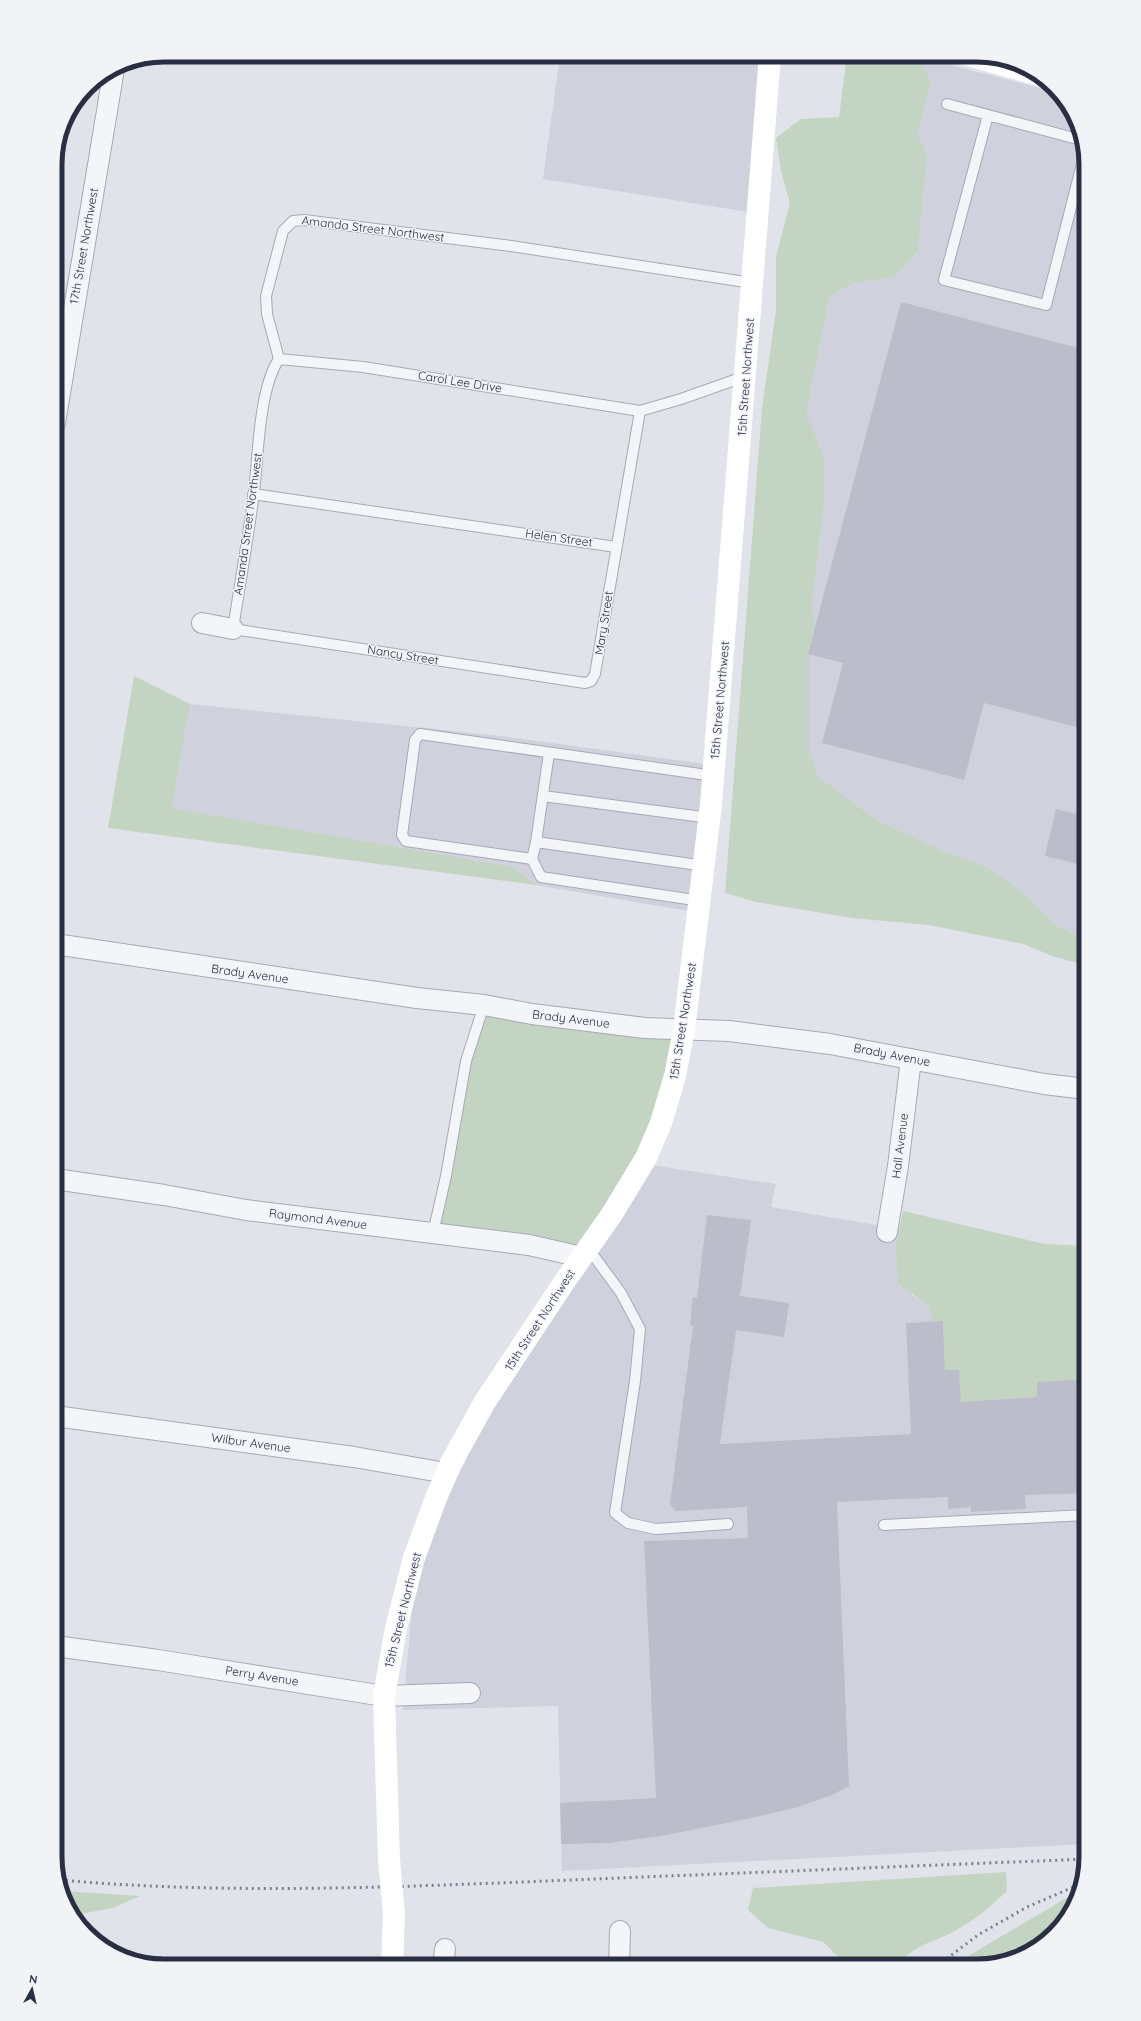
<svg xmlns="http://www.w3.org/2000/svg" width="1141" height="2021" font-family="Quicksand,sans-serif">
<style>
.built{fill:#cfd2dc}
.green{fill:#c4d4c2}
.building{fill:#bbbeca}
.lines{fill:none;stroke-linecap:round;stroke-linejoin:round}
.lane-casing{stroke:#a6a9b4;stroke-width:12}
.street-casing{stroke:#a6a9b4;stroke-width:22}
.lane{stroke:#f4f5f8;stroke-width:10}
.street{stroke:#f4f5f8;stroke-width:20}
.secondary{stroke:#fff;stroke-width:22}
.rail{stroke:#7a8094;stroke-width:3;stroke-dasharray:2 4;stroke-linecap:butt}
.secondary-bridge{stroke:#fff;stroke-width:22}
.labels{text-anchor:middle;stroke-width:3;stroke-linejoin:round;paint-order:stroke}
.street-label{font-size:12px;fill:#292e42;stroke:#f1f3f7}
.rim{fill:none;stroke:#292e42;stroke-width:5}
</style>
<rect width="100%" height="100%" fill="#e1e3ea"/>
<path class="built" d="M 560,55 L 765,55 L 754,213 L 543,179 Z
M 916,56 L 1052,91 L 1078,122 L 1086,164 L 1086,940 L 1056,925 L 1023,892 L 989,868 L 948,853 L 875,819 L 816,776 L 809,748 L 809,650 L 815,626 L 812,603 L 824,505 L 814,437 L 807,415 L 814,372 L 830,296 L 854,283 L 895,277 L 918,251 L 927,156 L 918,132 L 931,80 Z
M 190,704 L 493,735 L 706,764 L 694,912 L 536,885 L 514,867 L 172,808 Z
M 651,1165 L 776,1184 L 771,1207 L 899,1229 L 896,1244 L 912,1295 L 929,1306 L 943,1321 L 945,1370 L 959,1370 L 1037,1397 L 1037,1383 L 1086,1379 L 1086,1844 L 562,1871 L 558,1706 L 403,1710 L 414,1584 L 436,1521 L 468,1456 L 494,1409 Z"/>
<path class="green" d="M 888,56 L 916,56 L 931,80 L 918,132 L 927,156 L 918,251 L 895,277 L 854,283 L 830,296 L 814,372 L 807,415 L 824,459 L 824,505 L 812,603 L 815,626 L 809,650 L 809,748 L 817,776 L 875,819 L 948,853 L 989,868 L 1023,892 L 1056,925 L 1086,940 L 1086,965 L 1055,957 L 1023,944 L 929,925 L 852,918 L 756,902 L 725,893 L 762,408 L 776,311 L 776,257 L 790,203 L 781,171 L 776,138 L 801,119 L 839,117 L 846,63 Z
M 134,676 L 190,704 L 172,808 L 514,867 L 536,885 L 108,828 Z
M 487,1008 L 677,1035 L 656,1121 L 581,1251 L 439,1227 L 470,1062 Z
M 903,1211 L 1045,1244 L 1086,1246 L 1086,1379 L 1037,1383 L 1037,1397 L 961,1402 L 959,1370 L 945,1370 L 943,1321 L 933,1321 L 929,1306 L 898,1284 L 896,1244 Z
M 1006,1872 L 1007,1891 C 990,1907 973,1921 953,1932 C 934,1942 910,1946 899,1966 L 848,1966 L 823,1942 L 768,1928 L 748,1910 L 753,1888 Z
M 62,1891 L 140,1896 L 113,1908 L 80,1914 L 78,1917 L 63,1899 Z
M 1075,1895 L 1068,1918 L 1019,1958 L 977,1966 L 954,1966 L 963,1959 L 1068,1897 Z"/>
<path class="building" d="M 901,302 L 1086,350 L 1086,706 L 1080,728 L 984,703 L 964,780 L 822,743 L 843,663 L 808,654 Z
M 1056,809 L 1086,816 L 1086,866 L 1045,856 Z
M 707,1215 L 751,1220 L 740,1296 L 789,1303 L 784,1337 L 736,1330 L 720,1444 L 911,1434 L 906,1323 L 943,1321 L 945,1370 L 959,1370 L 961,1402 L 1037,1397 L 1037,1382 L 1086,1379 L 1086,1493 L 1025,1495 L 1026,1509 L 971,1512 L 971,1507 L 948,1509 L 948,1497 L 837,1502 L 849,1786 L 832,1795 L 795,1808 L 751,1818 L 661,1836 L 608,1843 L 561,1844 L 560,1803 L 656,1798 L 644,1541 L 748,1538 L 747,1507 L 675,1511 L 670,1504 L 693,1326 L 690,1325 L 693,1297 L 697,1298 Z"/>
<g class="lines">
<g class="lane-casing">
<path id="lane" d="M 947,104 L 1081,140
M 988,115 L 944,280 L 1046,305 L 1084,156
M 279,359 C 259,388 258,457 254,493 C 248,538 240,584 233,629 L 585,683 L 591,681 L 595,674 L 640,411
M 279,359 L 267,314 L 266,296 L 283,231 L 293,221 L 304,220 L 511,246 L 752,283
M 279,359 L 363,367 L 640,411 L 681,399 L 746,376
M 253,494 L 616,547
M 549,753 L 536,842 L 532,859 L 541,877 L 701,901
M 543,796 L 710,818
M 536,842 L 705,866
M 532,859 L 406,841 L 402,835 L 415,740 L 420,734 L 714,776
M 433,1233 L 446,1176 L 466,1061 L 484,1005
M 588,1248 L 621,1293 L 640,1329 L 635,1381 L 615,1513 L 628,1523 L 656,1529 L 728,1524
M 884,1525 L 1086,1515"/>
</g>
<g class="street-casing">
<path id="street" d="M 55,423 L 114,69
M 202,623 L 233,629
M 55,944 L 417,998 L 484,1005 L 532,1014 L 645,1028 L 729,1031 L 830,1044 L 1044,1084 L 1086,1089
M 55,1179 L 164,1195 L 246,1210 L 529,1245 L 582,1257
M 887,1232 L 898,1166 L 911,1059
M 55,1416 L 354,1457 L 446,1473
M 55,1646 L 158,1660 L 384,1696 L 470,1693
M 443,1966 L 445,1949
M 619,1966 L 620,1931"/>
</g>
<use href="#lane" class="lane"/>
<use href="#street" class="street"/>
<path class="secondary" d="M 968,55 L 1039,75
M 389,1859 L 384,1696 L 396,1628 L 414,1558 L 436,1498 L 451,1463 L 484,1403 L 565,1281 L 612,1214 L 646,1158 L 661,1123 L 675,1076 L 684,1030 L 711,804 L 770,55
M 392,1966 L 394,1914"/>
<path class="rail" d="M 60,1880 C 229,1895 400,1887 570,1880 C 742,1873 914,1866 1086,1859
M 937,1966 L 978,1935 L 1027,1907 L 1078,1885"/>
<path class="secondary-bridge" d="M 389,1859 L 394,1914"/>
</g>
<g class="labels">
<g class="street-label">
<text transform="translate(373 229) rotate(7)" y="4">Amanda Street Northwest</text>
<text transform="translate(84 246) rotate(-80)" y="4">17th Street Northwest</text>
<text transform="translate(746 377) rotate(-86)" y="4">15th Street Northwest</text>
<text transform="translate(460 382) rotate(9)" y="4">Carol Lee Drive</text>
<text transform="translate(248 524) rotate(-82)" y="4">Amanda Street Northwest</text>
<text transform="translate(559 538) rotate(8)" y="4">Helen Street</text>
<text transform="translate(604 623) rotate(-81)" y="4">Mary Street</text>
<text transform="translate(403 655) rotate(9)" y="4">Nancy Street</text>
<text transform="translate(720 700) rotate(-85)" y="4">15th Street Northwest</text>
<text transform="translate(250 974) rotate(8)" y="4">Brady Avenue</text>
<text transform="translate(571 1019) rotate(7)" y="4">Brady Avenue</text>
<text transform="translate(683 1021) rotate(-81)" y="4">15th Street Northwest</text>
<text transform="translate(892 1055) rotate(11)" y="4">Brady Avenue</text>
<text transform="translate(900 1146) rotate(-83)" y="4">Hall Avenue</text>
<text transform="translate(318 1219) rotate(7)" y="4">Raymond Avenue</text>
<text transform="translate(540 1320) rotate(-57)" y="4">15th Street Northwest</text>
<text transform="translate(251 1443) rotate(8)" y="4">Wilbur Avenue</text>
<text transform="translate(403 1610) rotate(-76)" y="4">15th Street Northwest</text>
<text transform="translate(262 1676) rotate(9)" y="4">Perry Avenue</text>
</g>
</g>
<path d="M0 0H1141V2021H0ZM164 62H977A102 102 0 0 1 1079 164V1857A102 102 0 0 1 977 1959H164A102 102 0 0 1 62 1857V164A102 102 0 0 1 164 62Z" fill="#f1f3f7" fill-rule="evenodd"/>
<path class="rim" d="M164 62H977A102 102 0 0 1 1079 164V1857A102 102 0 0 1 977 1959H164A102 102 0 0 1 62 1857V164A102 102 0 0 1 164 62Z"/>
<g transform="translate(32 1989) rotate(8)" stroke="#f1f3f7" stroke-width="3" paint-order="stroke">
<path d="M0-3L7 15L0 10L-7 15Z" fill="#292e42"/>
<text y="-6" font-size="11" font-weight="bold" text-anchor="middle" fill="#292e42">N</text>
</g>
</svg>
